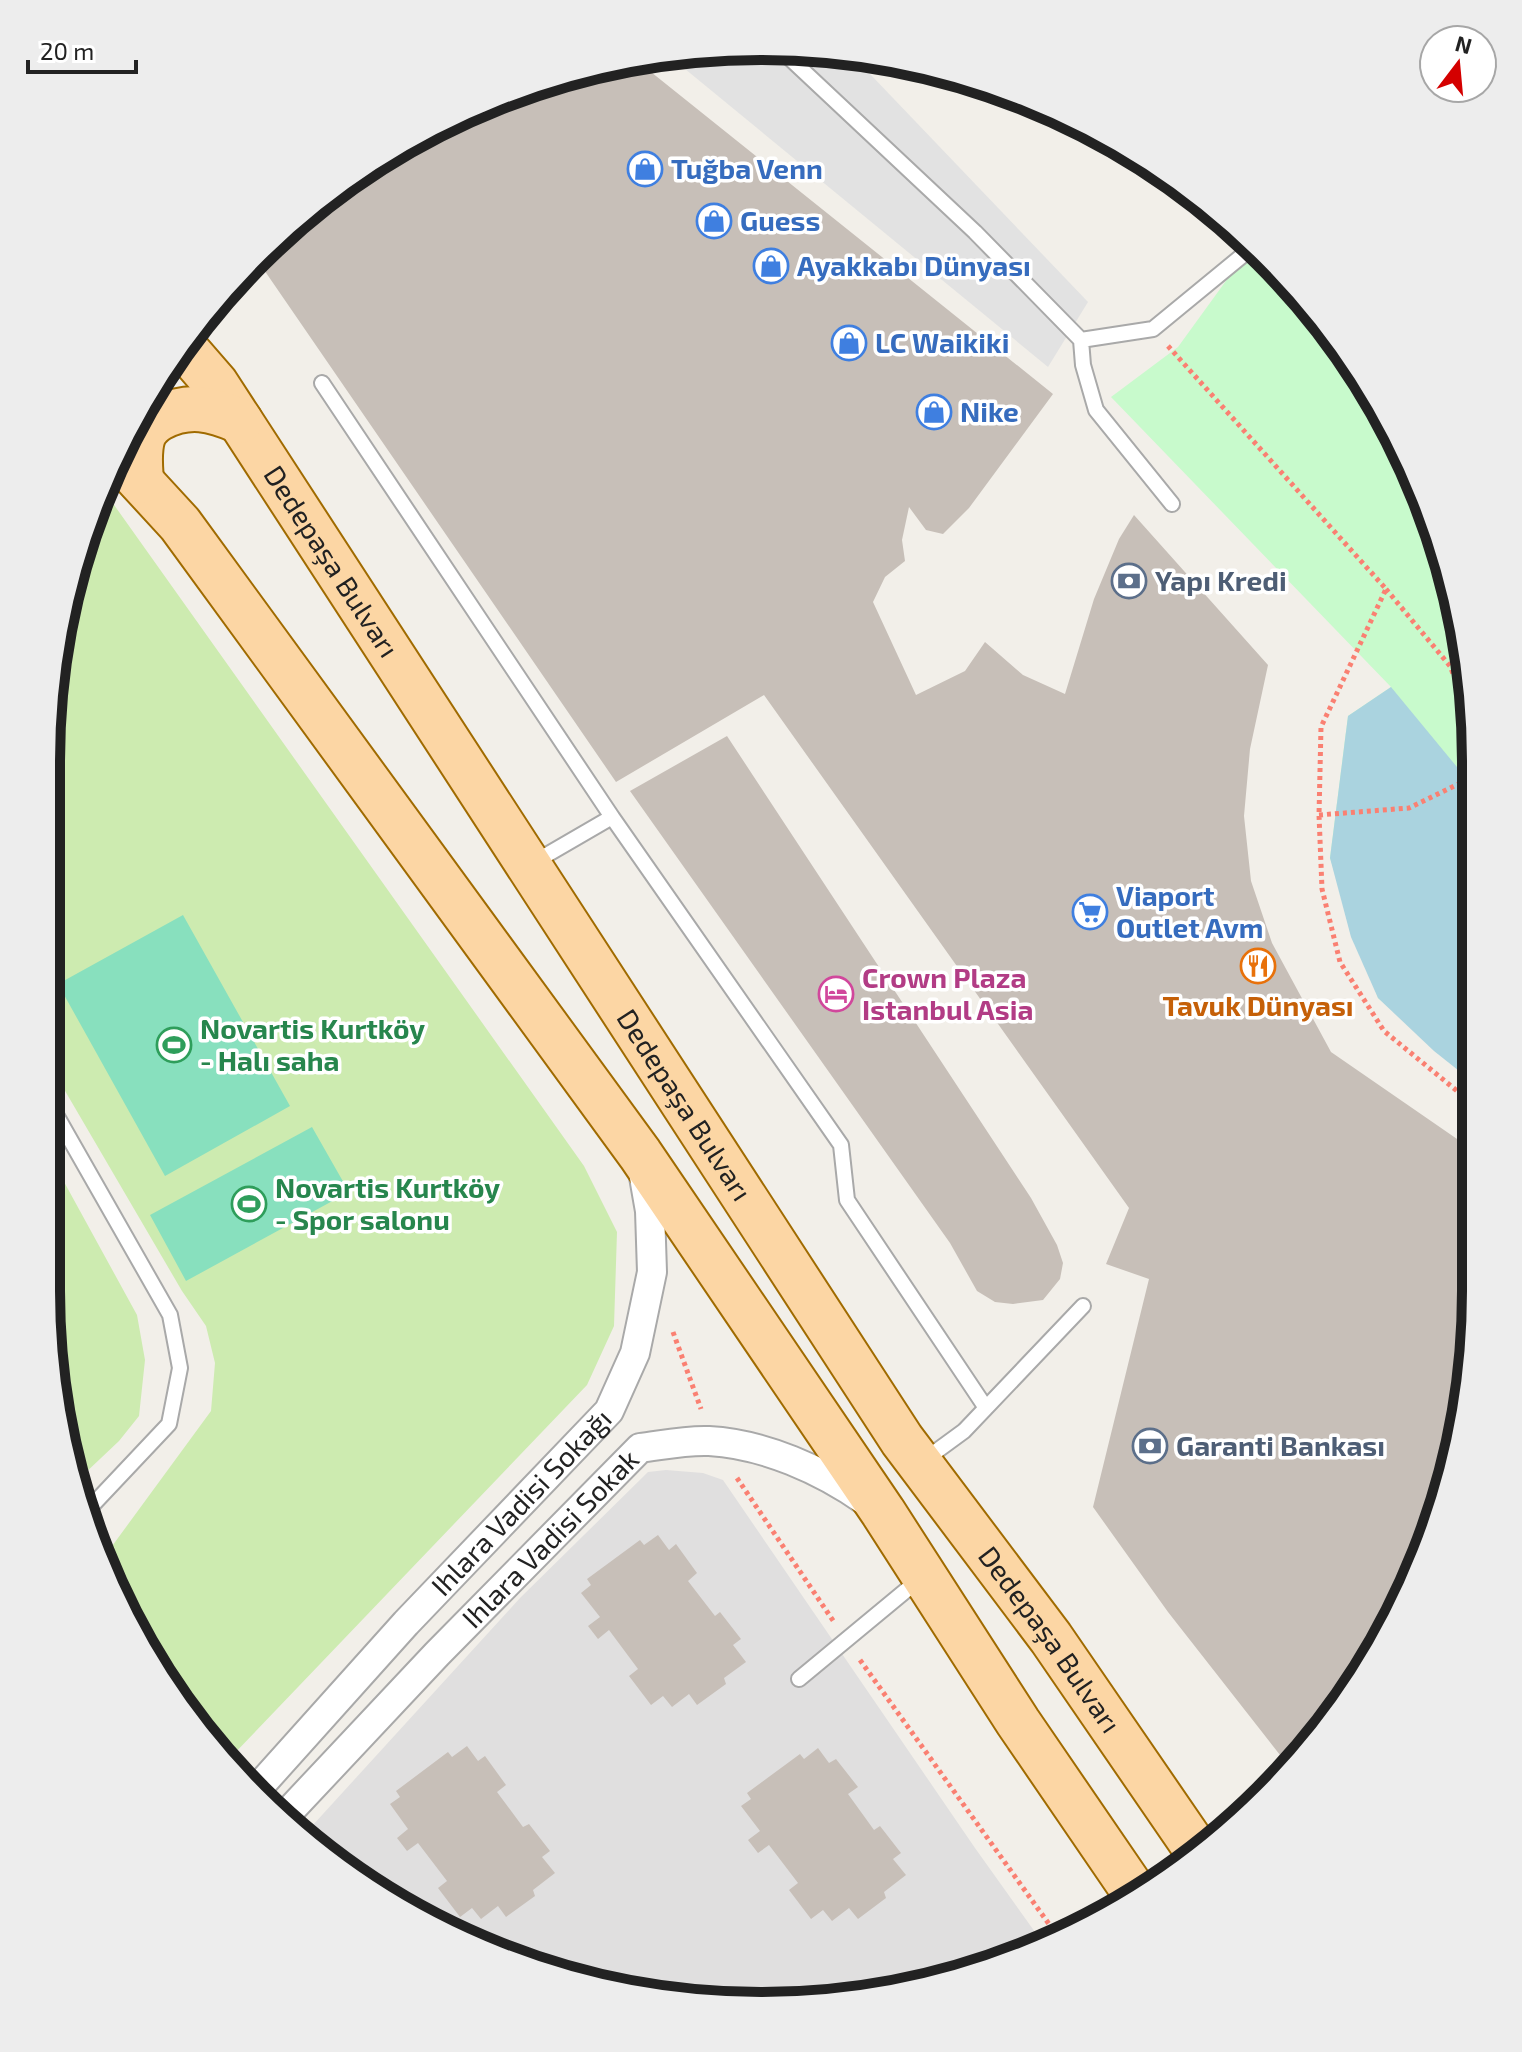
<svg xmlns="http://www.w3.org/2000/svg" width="1522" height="2052" font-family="'Exo 2',sans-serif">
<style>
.residential{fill:#e0dfdf}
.grass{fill:#cdebb0}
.park{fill:#c8facc}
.pitch{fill:#88e0be}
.parking{fill:#e2e2e2}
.water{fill:#aad3df}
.building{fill:#c7bfb8}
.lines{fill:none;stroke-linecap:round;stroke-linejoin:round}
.lane-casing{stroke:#a9a9a9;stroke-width:18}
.street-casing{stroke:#a9a9a9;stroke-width:32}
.primary-casing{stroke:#a06b00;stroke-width:48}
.path{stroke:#fa8072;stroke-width:5;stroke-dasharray:4 4;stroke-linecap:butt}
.lane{stroke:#fff;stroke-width:14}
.street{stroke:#fff;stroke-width:28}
.primary{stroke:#fcd6a4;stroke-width:44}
.labels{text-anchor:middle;stroke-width:7;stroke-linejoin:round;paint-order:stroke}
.shop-label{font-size:28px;font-weight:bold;fill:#366cbe;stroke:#fff;text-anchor:start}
.street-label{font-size:28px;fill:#222;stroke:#fff}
.service-label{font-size:28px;font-weight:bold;fill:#4e5e75;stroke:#fff;text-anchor:start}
.hotel-label{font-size:28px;font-weight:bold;fill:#b23c85;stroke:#fff;text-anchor:start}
.food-label{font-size:28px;font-weight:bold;fill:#c56008;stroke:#fff}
.leisure-label{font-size:28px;font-weight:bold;fill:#27864d;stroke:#fff;text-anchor:start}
.rim{fill:none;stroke:#222;stroke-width:10}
</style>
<rect width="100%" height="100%" fill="#f2efe9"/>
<path class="residential" d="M 666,1470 L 703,1473 L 723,1480 L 975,1848 L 1045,1946 L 1034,1952 L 808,2004 L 621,1992 L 444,1932 L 302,1837 L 520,1598 L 648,1472 Z"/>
<path class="grass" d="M 107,495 L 584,1166 L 617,1232 L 614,1326 L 587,1385 L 231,1757 L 142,1649 L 106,1562 L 107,1553 L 211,1411 L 215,1363 L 206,1326 L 182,1291 L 47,1060 L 48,715 L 70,576 Z
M 46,1149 L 137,1315 L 145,1360 L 139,1416 L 119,1441 L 82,1476 L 72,1480 L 46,1291 Z"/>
<path class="park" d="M 1252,245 L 1329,326 L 1422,488 L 1470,667 L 1473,1080 L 1378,998 L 1330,858 L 1348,716 L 1391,687 L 1111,397 L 1178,347 Z"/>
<path class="pitch" d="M 183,915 L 290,1106 L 165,1176 L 58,984 Z
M 312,1127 L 349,1192 L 186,1281 L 150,1215 Z"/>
<path class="parking" d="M 715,48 L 849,52 L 1088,302 L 1048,367 L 668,55 Z"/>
<path class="water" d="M 1391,687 L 1471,784 L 1473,1082 L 1434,1051 L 1378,998 L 1351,937 L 1330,858 L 1348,716 Z"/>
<path class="building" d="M 636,60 L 1053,394 L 969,508 L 943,534 L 926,530 L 909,507 L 902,540 L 905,561 L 885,577 L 873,602 L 916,695 L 965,671 L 985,642 L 1023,675 L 1065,694 L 1094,599 L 1119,539 L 1134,515 L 1268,665 L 1250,749 L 1244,816 L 1251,881 L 1272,943 L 1331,1052 L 1473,1150 L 1474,1338 L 1438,1520 L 1380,1648 L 1291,1769 L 1168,1612 L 1093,1507 L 1149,1279 L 1106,1264 L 1129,1208 L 764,695 L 616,782 L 260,264 L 326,193 L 445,120 L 576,70 Z
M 727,736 L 1031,1198 L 1057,1245 L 1063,1263 L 1060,1279 L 1043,1300 L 1013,1304 L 995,1302 L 977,1291 L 950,1243 L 630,791 Z
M 658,1535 L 669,1550 L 676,1544 L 697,1573 L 688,1581 L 715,1616 L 720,1612 L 741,1639 L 733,1645 L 746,1662 L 724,1678 L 726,1684 L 697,1705 L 689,1694 L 672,1707 L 663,1696 L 651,1705 L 629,1676 L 638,1669 L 609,1630 L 598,1639 L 588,1626 L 600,1617 L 581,1593 L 591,1585 L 587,1579 L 640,1540 L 644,1545 Z
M 467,1746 L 478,1761 L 485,1756 L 506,1785 L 497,1792 L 523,1827 L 529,1824 L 550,1851 L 542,1857 L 555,1873 L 533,1890 L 535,1896 L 506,1917 L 498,1906 L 481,1919 L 472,1908 L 460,1917 L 438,1888 L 447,1881 L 418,1843 L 407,1851 L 397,1838 L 408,1829 L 390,1804 L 400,1797 L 396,1791 L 448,1752 L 452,1757 Z
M 818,1748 L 829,1763 L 836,1759 L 858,1787 L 848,1794 L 874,1830 L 880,1826 L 901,1853 L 893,1859 L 906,1875 L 884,1892 L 886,1898 L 858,1919 L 849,1908 L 832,1921 L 823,1910 L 811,1919 L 789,1890 L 798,1883 L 769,1845 L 758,1853 L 748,1840 L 760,1831 L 741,1806 L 751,1799 L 747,1793 L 800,1754 L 804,1759 Z"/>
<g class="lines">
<g class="lane-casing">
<path id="lane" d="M 781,50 L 975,232 L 1081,340 L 1153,329 L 1254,246
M 1081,340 L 1083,365 L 1096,410 L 1172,504
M 322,383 L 612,817
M 531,864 L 612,817 L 841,1145 L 847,1200 L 986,1408
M 47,1099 L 170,1315 L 180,1368 L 169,1424 L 85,1513
M 923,1461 L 964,1431 L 1083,1306
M 799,1679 L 921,1578"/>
</g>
<g class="street-casing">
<g id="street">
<path id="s1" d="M 257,1789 L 406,1623 L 609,1411 L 635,1353 L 652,1272 L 650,1211 L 643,1171"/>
<path id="s2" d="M 282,1819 L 437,1654 L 640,1448 C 663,1445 686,1440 709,1441 C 764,1444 822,1470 866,1501"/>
</g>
</g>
<g class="primary-casing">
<g id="primary">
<path id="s3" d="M 183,346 L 216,384 L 902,1440 L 1051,1638 L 1200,1855"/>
<path d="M 122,461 L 180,524 L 640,1154 L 883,1512 L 1018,1722 L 1135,1893"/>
<path d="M 141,481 C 140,466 138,451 143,436 C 146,429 153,422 160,418 C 189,403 212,409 240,421"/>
</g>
</g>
<path class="path" d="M 1168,346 L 1386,589 L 1321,727 L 1319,815 L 1322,889 L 1340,962 L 1384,1031 L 1462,1095 L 1473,1100
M 1386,589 L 1450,666 L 1470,717
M 1319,815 L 1409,808 L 1471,778
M 673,1332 L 701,1409
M 737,1478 L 834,1622
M 860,1660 L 1059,1938"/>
<use href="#lane" class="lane"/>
<use href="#street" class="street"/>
<use href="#primary" class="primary"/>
</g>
<defs>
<g id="shop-ring" transform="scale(1.8)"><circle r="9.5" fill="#fff" stroke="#3f7fe0" stroke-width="1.5"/><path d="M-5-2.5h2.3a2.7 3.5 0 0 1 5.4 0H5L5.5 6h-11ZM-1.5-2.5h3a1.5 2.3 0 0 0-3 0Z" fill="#3f7fe0"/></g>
<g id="bank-ring" transform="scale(1.8)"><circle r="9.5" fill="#fff" stroke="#5c6f8a" stroke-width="1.5"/><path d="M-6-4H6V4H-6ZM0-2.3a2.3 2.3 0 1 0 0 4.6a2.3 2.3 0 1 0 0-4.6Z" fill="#5c6f8a"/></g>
<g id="supermarket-ring" transform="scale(1.8)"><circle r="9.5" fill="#fff" stroke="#3f7fe0" stroke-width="1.5"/><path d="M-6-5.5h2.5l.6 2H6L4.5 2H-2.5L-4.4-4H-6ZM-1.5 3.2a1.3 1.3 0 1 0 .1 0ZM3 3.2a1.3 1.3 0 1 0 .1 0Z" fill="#3f7fe0"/></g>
<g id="restaurant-ring" transform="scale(1.8)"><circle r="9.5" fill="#fff" stroke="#e8710a" stroke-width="1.5"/><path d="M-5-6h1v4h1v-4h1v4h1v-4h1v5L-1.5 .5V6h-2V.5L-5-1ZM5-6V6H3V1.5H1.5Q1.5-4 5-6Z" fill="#e8710a"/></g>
<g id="hotel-ring" transform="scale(1.8)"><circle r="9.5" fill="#fff" stroke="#d1479c" stroke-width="1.5"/><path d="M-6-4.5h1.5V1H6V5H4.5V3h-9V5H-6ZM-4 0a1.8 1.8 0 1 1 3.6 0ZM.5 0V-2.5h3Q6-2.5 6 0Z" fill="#d1479c"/></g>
<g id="stadium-ring" transform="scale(1.8)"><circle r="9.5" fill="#fff" stroke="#2e9e5b" stroke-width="1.5"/><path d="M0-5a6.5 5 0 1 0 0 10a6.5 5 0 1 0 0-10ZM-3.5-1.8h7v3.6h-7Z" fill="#2e9e5b"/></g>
</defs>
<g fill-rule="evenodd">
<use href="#shop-ring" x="645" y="169"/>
<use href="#shop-ring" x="714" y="221"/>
<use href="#shop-ring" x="771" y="266"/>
<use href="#shop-ring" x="849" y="343"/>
<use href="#shop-ring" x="934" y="412"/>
<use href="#bank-ring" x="1129" y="581"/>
<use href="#supermarket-ring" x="1090" y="912"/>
<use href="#restaurant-ring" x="1258" y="966"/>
<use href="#hotel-ring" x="836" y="994"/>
<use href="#stadium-ring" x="174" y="1045"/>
<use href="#stadium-ring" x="249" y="1204"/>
<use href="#bank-ring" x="1150" y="1446"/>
</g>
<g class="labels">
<g class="shop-label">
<text x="671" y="179">Tuğba Venn</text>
<text x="740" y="231">Guess</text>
<text x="797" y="276">Ayakkabı Dünyası</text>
<text x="875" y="353">LC Waikiki</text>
<text x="960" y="422">Nike</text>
<text x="1116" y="906">Viaport<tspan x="1116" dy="32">Outlet Avm</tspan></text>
</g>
<g class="street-label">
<text dy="10" stroke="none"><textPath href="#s3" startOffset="262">Dedepaşa Bulvarı</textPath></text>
<text dy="10" stroke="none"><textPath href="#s3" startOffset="910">Dedepaşa Bulvarı</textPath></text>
<text dy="10" stroke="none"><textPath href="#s1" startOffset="390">Ihlara Vadisi Sokağı</textPath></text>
<text dy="10" stroke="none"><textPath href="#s2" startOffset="388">Ihlara Vadisi Sokak</textPath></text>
<text dy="10" stroke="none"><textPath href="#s3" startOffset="1558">Dedepaşa Bulvarı</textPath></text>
</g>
<g class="service-label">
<text x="1155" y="591">Yapı Kredi</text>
<text x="1176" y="1456">Garanti Bankası</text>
</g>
<g class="hotel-label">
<text x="862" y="988">Crown Plaza<tspan x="862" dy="32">Istanbul Asia</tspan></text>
</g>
<g class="food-label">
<text x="1258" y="1016">Tavuk Dünyası</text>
</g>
<g class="leisure-label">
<text x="200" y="1039">Novartis Kurtköy<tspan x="200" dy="32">- Halı saha</tspan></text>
<text x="275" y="1198">Novartis Kurtköy<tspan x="275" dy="32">- Spor salonu</tspan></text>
</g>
</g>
<path d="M0 0H1522V2052H0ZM761 60H761A701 701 0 0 1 1462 761V1291A701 701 0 0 1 761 1992H761A701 701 0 0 1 60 1291V761A701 701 0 0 1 761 60Z" fill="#ededed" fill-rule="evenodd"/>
<path class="rim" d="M761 60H761A701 701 0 0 1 1462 761V1291A701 701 0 0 1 761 1992H761A701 701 0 0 1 60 1291V761A701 701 0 0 1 761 60Z"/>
<g transform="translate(1458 64) rotate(16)"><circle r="38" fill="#ffffff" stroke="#a7a7a7" stroke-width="2"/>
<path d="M0-6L14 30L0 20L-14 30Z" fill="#d40000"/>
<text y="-12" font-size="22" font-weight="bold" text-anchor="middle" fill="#222222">N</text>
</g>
<path d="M28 60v12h108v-12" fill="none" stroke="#222222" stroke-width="4"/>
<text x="40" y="60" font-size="24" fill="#222222" stroke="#ffffff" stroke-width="6" paint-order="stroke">20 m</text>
</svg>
